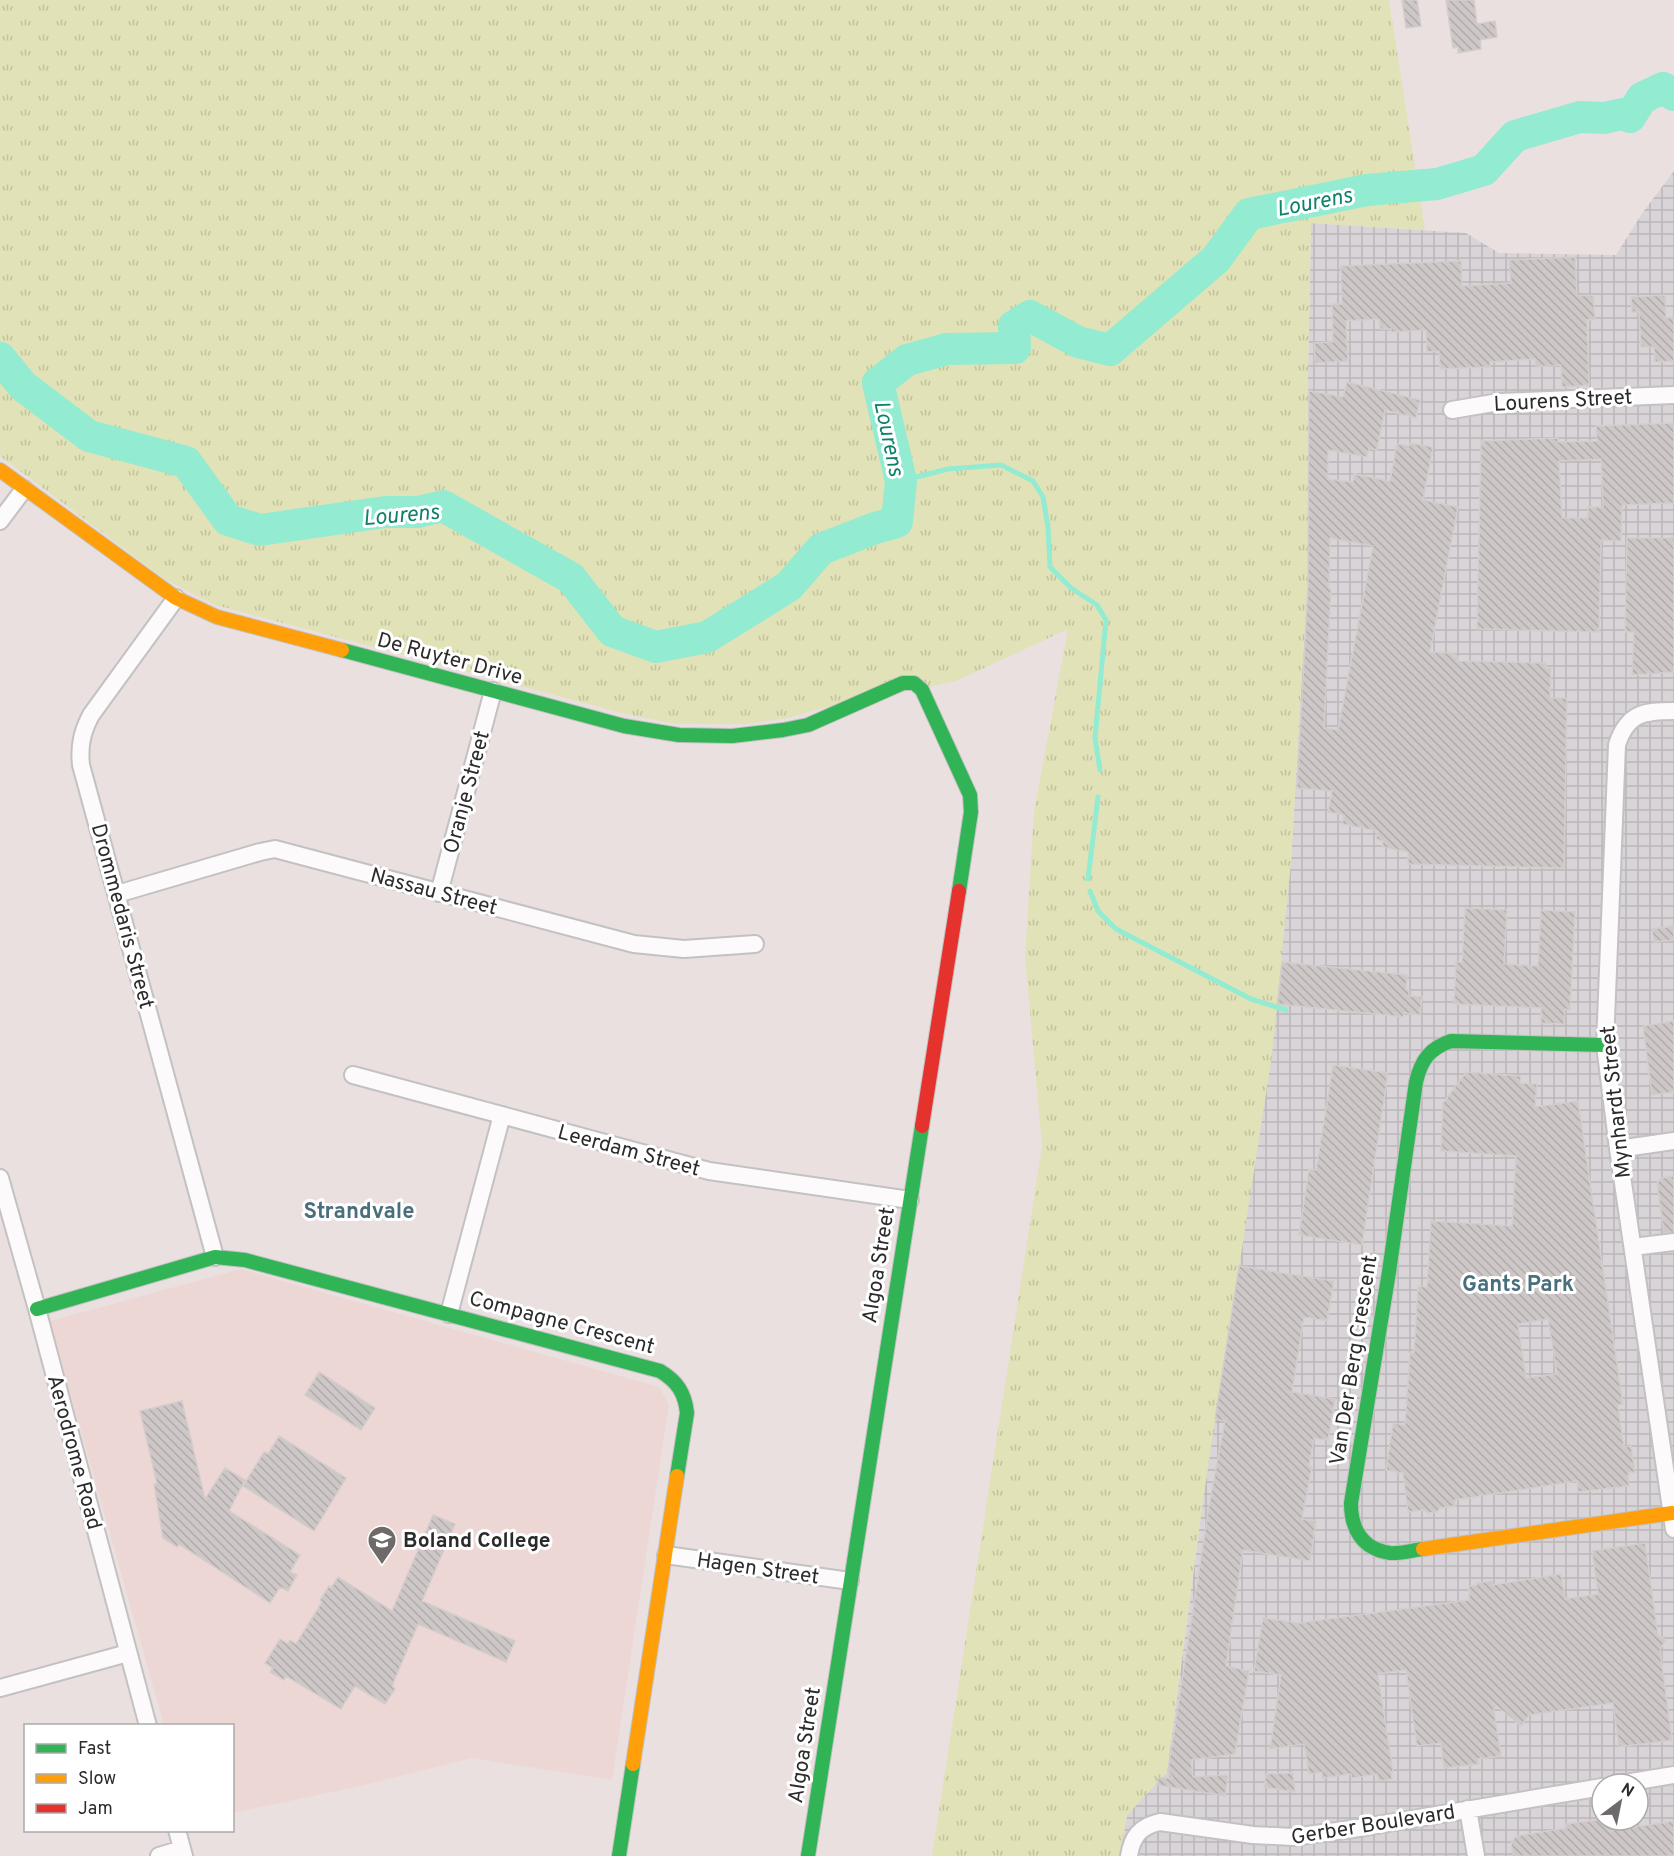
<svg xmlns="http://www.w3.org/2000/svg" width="1674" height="1856" font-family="Overpass,sans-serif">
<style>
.industrial{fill:url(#industrial-grid);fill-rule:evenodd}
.education{fill:#edd7d5}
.grass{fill:url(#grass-tufts)}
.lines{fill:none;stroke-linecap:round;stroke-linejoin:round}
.stream{stroke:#93ebd1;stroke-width:5}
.river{stroke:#93ebd1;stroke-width:32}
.building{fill:url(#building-back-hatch);stroke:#d4cdcc;stroke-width:1.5;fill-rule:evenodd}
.street-casing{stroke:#c3c1c2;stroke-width:20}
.fast-casing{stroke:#c3c1c2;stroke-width:16}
.slow-casing{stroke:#c3c1c2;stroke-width:16}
.jam-casing{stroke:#c3c1c2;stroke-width:16}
.street{stroke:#fcfafa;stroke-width:16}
.fast{stroke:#30b455;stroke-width:14}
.slow{stroke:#ff9f0a;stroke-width:14}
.jam{stroke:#e5322d;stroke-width:14}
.labels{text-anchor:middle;stroke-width:6;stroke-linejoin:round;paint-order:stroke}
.street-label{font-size:21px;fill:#2b2b2b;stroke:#fff}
.poi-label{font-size:21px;font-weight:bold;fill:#2b2b2b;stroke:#fff;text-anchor:start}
.water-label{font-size:22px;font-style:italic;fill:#0d8169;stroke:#fff}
.neighbourhood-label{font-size:22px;font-weight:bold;fill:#4a6f7c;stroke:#fff}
</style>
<defs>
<pattern id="industrial-grid" width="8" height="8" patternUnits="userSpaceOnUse" patternTransform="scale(1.5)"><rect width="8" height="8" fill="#d8d4d8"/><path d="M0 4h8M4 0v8" fill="none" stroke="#bab6ba"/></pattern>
<pattern id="grass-tufts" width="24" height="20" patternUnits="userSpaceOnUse" patternTransform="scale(1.5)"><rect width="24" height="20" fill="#e2e2b8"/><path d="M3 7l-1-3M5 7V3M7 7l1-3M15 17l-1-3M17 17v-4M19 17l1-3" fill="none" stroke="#c2c29e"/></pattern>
<pattern id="building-back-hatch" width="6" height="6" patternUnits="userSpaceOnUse" patternTransform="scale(1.5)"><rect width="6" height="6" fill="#cec7c7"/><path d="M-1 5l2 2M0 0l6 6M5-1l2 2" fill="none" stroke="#b1abab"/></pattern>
</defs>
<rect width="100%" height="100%" fill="#eae0e0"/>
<path class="industrial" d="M 1674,171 L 1674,1856 L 1120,1856 L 1127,1815 L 1167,1772 L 1203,1500 L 1291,862 L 1307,589 L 1309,512 L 1308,373 L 1311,223 L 1466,233 L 1499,253 L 1616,255 L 1643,212 ZM 1602,1784 L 1638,1784 L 1638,1820 L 1602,1820 Z"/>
<path class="education" d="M 241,1269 L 659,1387 L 669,1404 L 612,1780 L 472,1758 L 360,1786 L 233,1813 L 232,1726 L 164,1725 L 50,1321 Z"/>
<path class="grass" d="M 0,0 L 1389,0 L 1425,230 L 1311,223 L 1308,373 L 1309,512 L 1307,589 L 1291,862 L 1272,1055 L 1203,1500 L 1167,1772 L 1127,1815 L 1120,1856 L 932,1856 L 1042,1146 L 1025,957 L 1034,811 L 1068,629 L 956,681 L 921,689 L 815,710 L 792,717 L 748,724 L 675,724 L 626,714 L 215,605 L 166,580 L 0,456 Z"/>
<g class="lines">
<path class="stream" d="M 901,481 L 948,469 L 1001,465 L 1033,481 L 1043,497 L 1048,527 L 1050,567 L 1071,588 L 1097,605 L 1106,620 L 1095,738 L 1100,770
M 1088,879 L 1098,797
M 1090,891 L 1098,911 L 1116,929 L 1251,999 L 1286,1010"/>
<path class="river" d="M 0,358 L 23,386 L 89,436 L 186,462 L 228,520 L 260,530 L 385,512 L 418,512 L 443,506 L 571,578 L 612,631 L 656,647 L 707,637 L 789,586 L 821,549 L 875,528 L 897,522 L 901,481 L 878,383 L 907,360 L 947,349 L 1015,348 L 1014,326 L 1030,316 L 1078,342 L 1110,350 L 1216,259 L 1249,214 L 1367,190 L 1437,184 L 1484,170 L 1515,136 L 1580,117 L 1604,118 L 1622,114 L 1630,117 L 1642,98 L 1663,88 L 1674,95"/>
</g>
<path class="building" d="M 1402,0 L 1417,0 L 1421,26 L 1406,28 Z
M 1446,0 L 1474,0 L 1477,24 L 1495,21 L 1497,37 L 1480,40 L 1481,49 L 1458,53 L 1458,47 L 1453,48 Z
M 1575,257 L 1577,296 L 1593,295 L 1595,319 L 1587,320 L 1589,385 L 1562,387 L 1561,365 L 1536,367 L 1535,359 L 1490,362 L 1490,367 L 1440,369 L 1439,351 L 1427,352 L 1426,330 L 1391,332 L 1391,329 L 1380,329 L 1379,319 L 1346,321 L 1348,361 L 1315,363 L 1314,343 L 1333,342 L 1332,304 L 1342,304 L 1341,266 L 1461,261 L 1462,286 L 1511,283 L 1509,260 Z
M 1665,295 L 1666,318 L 1674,318 L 1674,361 L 1655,362 L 1654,347 L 1641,347 L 1639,312 L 1632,312 L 1631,297 Z
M 1347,382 L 1420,400 L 1416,418 L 1385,410 L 1377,450 L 1369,448 L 1367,457 L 1328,450 L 1328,479 L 1353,482 L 1354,474 L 1390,481 L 1397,444 L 1409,446 L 1410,443 L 1433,447 L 1423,500 L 1458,507 L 1430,652 L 1454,653 L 1454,657 L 1458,657 L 1458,661 L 1546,663 L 1546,668 L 1551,668 L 1550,698 L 1567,698 L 1564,868 L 1408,864 L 1408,852 L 1382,847 L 1383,841 L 1376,839 L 1378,831 L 1342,824 L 1344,815 L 1328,812 L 1332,791 L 1297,788 L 1308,589 L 1309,391 L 1343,397 ZM 1330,538 L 1373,546 L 1338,730 L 1324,728 L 1331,589 L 1329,589 Z
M 1674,423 L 1674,503 L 1622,505 L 1621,541 L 1601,540 L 1599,632 L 1477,629 L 1481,441 L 1558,438 L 1558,442 L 1597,441 L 1596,426 ZM 1601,459 L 1603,507 L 1588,507 L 1588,518 L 1562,518 L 1559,461 Z
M 1627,538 L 1674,538 L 1674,672 L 1632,675 L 1634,632 L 1625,632 Z
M 1465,908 L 1507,910 L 1504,964 L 1538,966 L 1541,910 L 1575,912 L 1570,1010 L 1565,1009 L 1564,1024 L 1541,1023 L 1541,1008 L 1454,1004 L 1456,962 L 1462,962 Z
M 1674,926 L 1674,940 L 1654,942 L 1652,929 Z
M 1282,962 L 1407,975 L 1406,990 L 1409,990 L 1409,996 L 1422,997 L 1420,1015 L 1404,1013 L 1403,1017 L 1278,1004 Z
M 1674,1021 L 1674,1092 L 1652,1095 L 1643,1026 Z
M 1333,1065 L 1388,1073 L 1362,1245 L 1299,1235 L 1309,1169 L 1316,1170 Z
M 1466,1072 L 1521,1076 L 1520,1083 L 1537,1084 L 1535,1107 L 1578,1101 L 1623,1404 L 1618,1405 L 1624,1447 L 1631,1446 L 1635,1472 L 1628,1473 L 1629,1486 L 1578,1492 L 1577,1481 L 1455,1500 L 1455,1506 L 1440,1508 L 1437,1512 L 1428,1513 L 1423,1510 L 1408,1512 L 1403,1473 L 1386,1470 L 1393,1423 L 1405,1425 L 1410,1353 L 1414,1353 L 1418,1286 L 1427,1287 L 1431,1221 L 1512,1226 L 1516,1156 L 1441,1151 L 1443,1103 ZM 1548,1319 L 1557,1374 L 1526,1378 L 1518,1324 Z
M 1674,1176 L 1674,1232 L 1664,1233 L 1657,1183 L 1661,1178 Z
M 1239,1266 L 1334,1281 L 1327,1321 L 1304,1317 L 1292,1392 L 1335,1399 L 1328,1440 L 1314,1438 L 1309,1466 L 1312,1466 L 1302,1519 L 1316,1521 L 1310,1561 L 1243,1550 L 1226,1666 L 1249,1671 L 1235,1754 L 1191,1760 L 1193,1777 L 1228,1775 L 1225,1796 L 1157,1785 L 1158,1778 L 1173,1778 L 1168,1771 L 1210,1500 L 1225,1421 L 1215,1419 Z
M 319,1372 L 375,1408 L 361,1430 L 305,1395 Z
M 182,1401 L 205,1499 L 225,1468 L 245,1480 L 229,1511 L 300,1555 L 290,1572 L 297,1575 L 288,1591 L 280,1587 L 270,1603 L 179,1544 L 177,1547 L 163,1538 L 154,1484 L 157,1484 L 140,1411 Z
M 279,1436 L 346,1478 L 314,1531 L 243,1486 L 264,1452 L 268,1454 Z
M 433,1515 L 455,1524 L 422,1601 L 515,1641 L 506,1662 L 418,1624 L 392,1686 L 395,1689 L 385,1704 L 355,1686 L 341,1709 L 286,1676 L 284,1680 L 270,1672 L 273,1668 L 265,1663 L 280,1639 L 288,1644 L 290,1640 L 296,1644 L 322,1602 L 320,1600 L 329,1586 L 331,1588 L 338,1577 L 392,1611 Z
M 1645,1543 L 1658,1635 L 1666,1640 L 1660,1649 L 1672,1740 L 1619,1747 L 1613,1703 L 1529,1715 L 1521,1726 L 1493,1703 L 1501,1756 L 1478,1759 L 1479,1764 L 1444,1768 L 1441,1743 L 1417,1746 L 1406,1670 L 1378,1674 L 1393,1772 L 1391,1772 L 1392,1779 L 1378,1781 L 1377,1774 L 1352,1778 L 1351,1774 L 1322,1778 L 1322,1772 L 1309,1774 L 1304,1744 L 1270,1749 L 1281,1675 L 1254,1671 L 1263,1618 L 1299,1623 L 1469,1600 L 1469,1586 L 1477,1585 L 1477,1583 L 1492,1581 L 1493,1585 L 1561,1574 L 1565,1599 L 1598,1594 L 1592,1551 Z
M 1293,1773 L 1295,1792 L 1264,1787 L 1266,1774 Z
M 1597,1820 L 1608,1820 L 1609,1831 L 1674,1821 L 1674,1856 L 1513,1856 L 1511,1843 L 1516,1836 L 1567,1828 L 1566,1824 Z"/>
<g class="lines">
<g class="street-casing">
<path id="street" d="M 1452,410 L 1499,402 L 1674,395
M 0,521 L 24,489
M 176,598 L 91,715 C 82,732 79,746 81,765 L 215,1257
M 1674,711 C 1644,711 1627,713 1617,745 L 1605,1045 L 1618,1149 L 1674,1529
M 439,893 L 493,691
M 117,894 L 260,852 L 275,849 L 634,944 L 684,949 L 755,944
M 353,1075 L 709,1171 L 910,1200
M 1618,1149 L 1674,1141
M 0,1178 L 37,1309 L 148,1726
M 1633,1247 L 1674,1242
M 449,1314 L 502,1115
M 666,1555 L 850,1581
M 0,1688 L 128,1653
M 1619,1784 L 1674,1775
M 1468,1809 L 1476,1856
M 177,1830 L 184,1856
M 159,1856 L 182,1849
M 1129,1856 C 1132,1837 1140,1826 1160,1822 L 1253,1835 L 1293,1837 L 1359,1828 L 1602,1787"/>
</g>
<g class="fast-casing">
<path id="fast" d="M 342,650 L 624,726 L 679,735 L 732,736 L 783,730 L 808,725 L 903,683 L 914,683 L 922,690 L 970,795 L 971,812 L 959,891
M 37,1309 L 215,1257 L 245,1260 L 660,1371 C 677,1381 685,1393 687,1413 L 677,1476
M 1423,1549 C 1413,1550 1401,1554 1390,1553 C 1362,1549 1351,1529 1351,1503 L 1389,1272 L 1416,1082 C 1421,1060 1430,1048 1451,1041 L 1605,1045
M 619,1856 L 633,1764
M 808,1856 L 922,1126"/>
</g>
<g class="slow-casing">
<path id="slow" d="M 0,470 L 176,598 L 217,617 L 342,650
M 1423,1549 L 1672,1513
M 633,1764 L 677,1476"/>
</g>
<g class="jam-casing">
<path id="jam" d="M 922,1126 L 959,891"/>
</g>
<use href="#street" class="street"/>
<use href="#fast" class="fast"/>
<use href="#slow" class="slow"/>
<use href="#jam" class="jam"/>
</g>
<defs>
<g id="university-pin" transform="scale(1.5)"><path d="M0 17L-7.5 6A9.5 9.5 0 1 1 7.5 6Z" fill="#6e6a6a" stroke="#fff"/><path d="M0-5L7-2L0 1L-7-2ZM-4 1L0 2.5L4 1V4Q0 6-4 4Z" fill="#fff"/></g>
</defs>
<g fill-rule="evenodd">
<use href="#university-pin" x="382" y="1540"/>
</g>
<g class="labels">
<g class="street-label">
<text transform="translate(1563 400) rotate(-3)" y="7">Lourens Street</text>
<text transform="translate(450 658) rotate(15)" y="7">De Ruyter Drive</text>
<text transform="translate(466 792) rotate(-75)" y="7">Oranje Street</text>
<text transform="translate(434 891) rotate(15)" y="7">Nassau Street</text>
<text transform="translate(123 916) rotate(75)" y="7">Drommedaris Street</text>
<text transform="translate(1615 1102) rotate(-96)" y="7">Mynhardt Street</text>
<text transform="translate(629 1150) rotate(15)" y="7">Leerdam Street</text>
<text transform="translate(878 1265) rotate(-81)" y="7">Algoa Street</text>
<text transform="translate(562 1322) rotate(15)" y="7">Compagne Crescent</text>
<text transform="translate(1353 1360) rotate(-81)" y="7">Van Der Berg Crescent</text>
<text transform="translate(75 1452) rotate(75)" y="7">Aerodrome Road</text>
<text transform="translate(758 1568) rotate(8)" y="7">Hagen Street</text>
<text transform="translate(804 1745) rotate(-81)" y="7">Algoa Street</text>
<text transform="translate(1373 1824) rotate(-9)" y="7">Gerber Boulevard</text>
</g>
<g class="poi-label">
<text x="403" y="1547">Boland College</text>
</g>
<g class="water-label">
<text transform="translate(1314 201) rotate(-11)" y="8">Lourens</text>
<text transform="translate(890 438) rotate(78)" y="8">Lourens</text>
<text transform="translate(401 514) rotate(-5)" y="8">Lourens</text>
</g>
<g class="neighbourhood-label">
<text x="359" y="1218">Strandvale</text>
<text x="1518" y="1291">Gants Park</text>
</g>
</g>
<rect x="24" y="1724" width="210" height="108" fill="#ffffff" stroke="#aaaaaa" stroke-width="1.5"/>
<rect x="36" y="1744" width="30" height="9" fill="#30b455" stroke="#aaaaaa" stroke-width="1.5"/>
<text x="78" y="1754" font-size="18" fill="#2b2b2b">Fast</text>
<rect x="36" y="1774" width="30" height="9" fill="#ff9f0a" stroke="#aaaaaa" stroke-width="1.5"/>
<text x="78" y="1784" font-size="18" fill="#2b2b2b">Slow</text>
<rect x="36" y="1804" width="30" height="9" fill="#e5322d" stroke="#aaaaaa" stroke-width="1.5"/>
<text x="78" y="1814" font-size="18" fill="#2b2b2b">Jam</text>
<g transform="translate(1620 1802) rotate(32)"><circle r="28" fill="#ffffff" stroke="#aaaaaa" stroke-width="1.5"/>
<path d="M0-4.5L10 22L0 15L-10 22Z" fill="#6e6a6a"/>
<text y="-9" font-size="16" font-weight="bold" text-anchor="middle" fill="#2b2b2b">N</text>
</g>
</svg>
